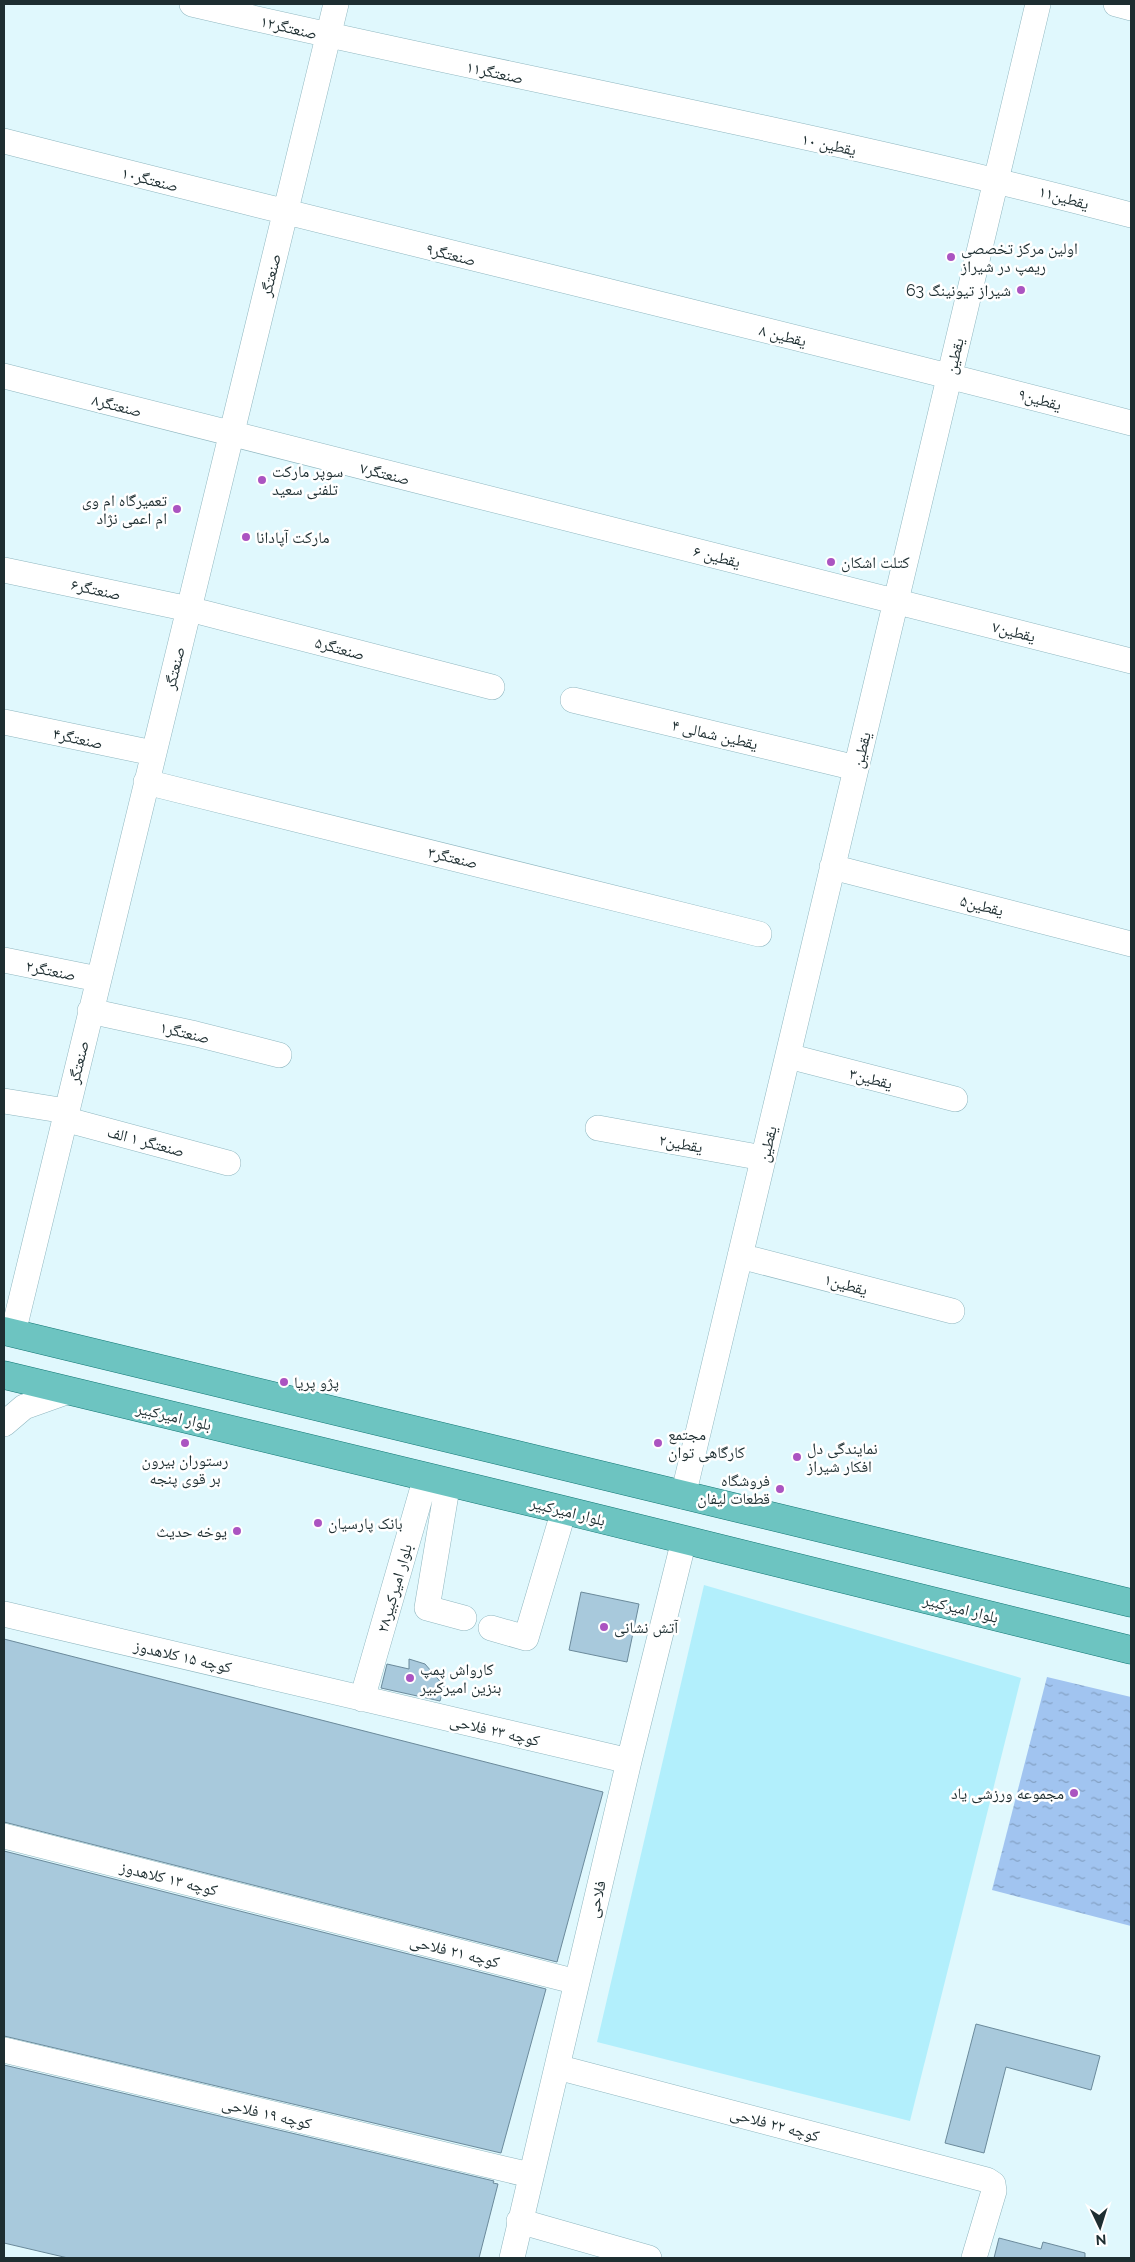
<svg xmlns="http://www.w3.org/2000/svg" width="1135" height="2262" font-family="Raleway,'Noto Naskh Arabic',sans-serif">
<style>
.green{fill:#b2effc}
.water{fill:url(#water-ripples)}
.building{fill:#a8c9dc;stroke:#6b8a9b}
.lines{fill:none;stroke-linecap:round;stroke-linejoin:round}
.minor-casing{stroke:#90b7c0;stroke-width:26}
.major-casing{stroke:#127674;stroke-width:29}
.minor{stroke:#fff;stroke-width:25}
.major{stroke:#6dc4c1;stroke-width:28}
.poi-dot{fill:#ab54c1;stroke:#fff;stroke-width:2}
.labels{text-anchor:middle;stroke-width:5;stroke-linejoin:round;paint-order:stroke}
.street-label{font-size:16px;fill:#1e2e31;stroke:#fff}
.poi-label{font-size:16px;fill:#1e2e31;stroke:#fff;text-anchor:start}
</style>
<defs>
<pattern id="water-ripples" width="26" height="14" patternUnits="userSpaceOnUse" patternTransform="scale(1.25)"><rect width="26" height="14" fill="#a1c4f0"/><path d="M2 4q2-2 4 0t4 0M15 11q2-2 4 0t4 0" fill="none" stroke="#83a0c3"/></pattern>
</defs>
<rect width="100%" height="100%" fill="#e0f8fd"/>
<path class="green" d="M 704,1585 L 1021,1678 L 910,2121 L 597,2042 Z"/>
<path class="water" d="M 1047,1677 L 1131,1697 L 1131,1926 L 992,1890 Z"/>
<path class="building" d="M 581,1592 L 639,1604 L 627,1662 L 569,1650 Z
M 4,1639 L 603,1792 L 557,1962 L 4,1822 Z
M 409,1659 L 425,1664 L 444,1686 L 440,1701 L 381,1688 L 387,1664 L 409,1669 Z
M 4,1851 L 546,1989 L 501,2153 L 4,2036 Z
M 976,2024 L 1100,2056 L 1091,2090 L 1006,2067 L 984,2153 L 945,2143 Z
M 4,2065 L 494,2181 L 493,2183 L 498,2184 L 479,2258 L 68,2258 L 4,2243 Z
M 999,2238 L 1041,2249 L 1043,2242 L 1085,2253 L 1085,2258 L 994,2258 Z"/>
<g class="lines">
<g class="minor-casing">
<path id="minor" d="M 192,4 C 504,77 821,133 1131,215
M 1116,4 L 1131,8
M 4,141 C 379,237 756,325 1131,423
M 4,376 L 1131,661
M 4,570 L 189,609 L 492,687
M 573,700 L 856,768
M 4,722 L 153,753
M 146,782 L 759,934
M 832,867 L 1131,944
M 4,960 L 98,979
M 90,1011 L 196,1034 L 279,1055
M 788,1056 L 955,1099
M 4,1101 L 66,1111
M 64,1119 L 228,1163
M 598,1128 L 763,1158
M 740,1256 L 952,1311
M 13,1333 L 336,4
M 4,1424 L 24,1407 L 69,1391
M 448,1482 L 427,1608 L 464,1618
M 683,1496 L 1038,4
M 4,1614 L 629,1761
M 491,1628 L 526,1638 L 564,1510
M 362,1699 L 426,1477
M 4,1836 L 577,1982
M 4,2050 L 530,2175
M 557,2067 L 987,2180 L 993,2184 L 994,2191 L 974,2258
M 519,2221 L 649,2258
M 512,2258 L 629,1761 L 684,1540"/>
</g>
<g class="major-casing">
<path id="major" d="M 4,1331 L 1131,1603
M 4,1375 L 564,1510 L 1131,1650"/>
</g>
<use href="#minor" class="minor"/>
<use href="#major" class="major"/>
</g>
<g class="poi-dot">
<circle cx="951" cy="257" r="5"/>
<circle cx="1021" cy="290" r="5"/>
<circle cx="262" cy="480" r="5"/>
<circle cx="177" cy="509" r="5"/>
<circle cx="246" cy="537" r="5"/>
<circle cx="831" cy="562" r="5"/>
<circle cx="284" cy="1382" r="5"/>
<circle cx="185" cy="1443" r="5"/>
<circle cx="658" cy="1443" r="5"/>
<circle cx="797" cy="1457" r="5"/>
<circle cx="780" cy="1489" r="5"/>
<circle cx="318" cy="1523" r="5"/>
<circle cx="237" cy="1531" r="5"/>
<circle cx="604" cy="1627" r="5"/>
<circle cx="410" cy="1678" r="5"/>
<circle cx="1074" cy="1793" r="5"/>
</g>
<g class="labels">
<g class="street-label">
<text transform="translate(289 27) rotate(13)" y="6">صنعتگر۱۲</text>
<text transform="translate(495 72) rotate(12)" y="6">صنعتگر۱۱</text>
<text transform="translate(829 144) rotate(12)" y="6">یقطین ۱۰</text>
<text transform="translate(150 179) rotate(14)" y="6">صنعتگر۱۰</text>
<text transform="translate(1064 197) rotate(15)" y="6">یقطین۱۱</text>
<text transform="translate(451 254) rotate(14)" y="6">صنعتگر۹</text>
<text transform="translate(270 275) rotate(-76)" y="6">صنعتگر</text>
<text transform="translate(783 335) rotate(14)" y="6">یقطین ۸</text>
<text transform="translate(954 356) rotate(-77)" y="6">یقطین</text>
<text transform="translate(1040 399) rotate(15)" y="6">یقطین۹</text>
<text transform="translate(117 405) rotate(14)" y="6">صنعتگر۸</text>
<text transform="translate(385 473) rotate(14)" y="6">صنعتگر۷</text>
<text transform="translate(717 556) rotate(14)" y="6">یقطین ۶</text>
<text transform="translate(96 589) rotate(12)" y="6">صنعتگر۶</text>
<text transform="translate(1014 631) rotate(14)" y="6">یقطین۷</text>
<text transform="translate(340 648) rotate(15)" y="6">صنعتگر۵</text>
<text transform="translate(174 668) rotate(-76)" y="6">صنعتگر</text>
<text transform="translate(715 734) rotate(13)" y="6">یقطین شمالی ۴</text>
<text transform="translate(78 738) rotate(12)" y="6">صنعتگر۴</text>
<text transform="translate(861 750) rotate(-77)" y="6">یقطین</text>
<text transform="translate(453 857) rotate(13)" y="6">صنعتگر۳</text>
<text transform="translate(982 905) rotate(14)" y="6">یقطین۵</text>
<text transform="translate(51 970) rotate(11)" y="6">صنعتگر۲</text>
<text transform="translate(185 1032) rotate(13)" y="6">صنعتگر۱</text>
<text transform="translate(78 1062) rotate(-76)" y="6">صنعتگر</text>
<text transform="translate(871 1078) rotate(14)" y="6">یقطین۳</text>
<text transform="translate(146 1141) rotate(15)" y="6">صنعتگر ۱ الف</text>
<text transform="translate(681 1143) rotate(10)" y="6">یقطین۲</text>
<text transform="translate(767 1144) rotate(-77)" y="6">یقطین</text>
<text transform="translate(846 1284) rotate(15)" y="6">یقطین۱</text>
<text transform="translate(174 1416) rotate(13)" y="6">بلوار امیرکبیر</text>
<text transform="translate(568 1511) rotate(14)" y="6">بلوار امیرکبیر</text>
<text transform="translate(394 1588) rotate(-74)" y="6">۲۸بلوار امیرکبیر</text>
<text transform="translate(961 1608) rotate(14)" y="6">بلوار امیرکبیر</text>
<text transform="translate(183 1656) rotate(13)" y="6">کوچه ۱۵ کلاهدوز</text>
<text transform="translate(495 1730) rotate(13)" y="6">کوچه ۲۳ فلاحی</text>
<text transform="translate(169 1878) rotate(14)" y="6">کوچه ۱۳ کلاهدوز</text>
<text transform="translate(596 1899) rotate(-77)" y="6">فلاحی</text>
<text transform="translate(455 1951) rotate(14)" y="6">کوچه ۲۱ فلاحی</text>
<text transform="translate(267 2113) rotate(13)" y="6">کوچه ۱۹ فلاحی</text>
<text transform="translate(775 2124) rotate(15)" y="6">کوچه ۲۲ فلاحی</text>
</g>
<g class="poi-label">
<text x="961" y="254">اولین مرکز تخصصی<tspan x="961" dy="18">ریمپ در شیراز</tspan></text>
<text x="1011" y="296" text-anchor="end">شیراز تیونینگ 63</text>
<text x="272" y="477">سوپر مارکت<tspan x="272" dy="18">تلفنی سعید</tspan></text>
<text x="167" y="506" text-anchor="end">تعمیرگاه ام وی<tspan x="167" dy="18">ام اعمی نژاد</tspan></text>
<text x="256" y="543">مارکت آپادانا</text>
<text x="841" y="568">کتلت اشکان</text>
<text x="294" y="1388">پژو پریا</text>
<text x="668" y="1440">مجتمع<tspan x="668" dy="18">کارگاهی توان</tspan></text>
<text x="807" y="1454">نمایندگی دل<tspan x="807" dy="18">افکار شیراز</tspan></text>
<text x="185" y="1466" text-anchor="middle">رستوران بیرون<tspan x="185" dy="18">بر قوی پنجه</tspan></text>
<text x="770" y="1486" text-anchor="end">فروشگاه<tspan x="770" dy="18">قطعات لیفان</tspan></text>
<text x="328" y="1529">بانک پارسیان</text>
<text x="227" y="1537" text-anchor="end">یوخه حدیث</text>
<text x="614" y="1633">آتش نشانی</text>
<text x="420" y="1675">کارواش پمپ<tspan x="420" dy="18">بنزین امیرکبیر</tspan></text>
<text x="1064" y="1799" text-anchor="end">مجموعه ورزشی یاد</text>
</g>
</g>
<rect width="1135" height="2262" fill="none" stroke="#1e2e31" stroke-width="10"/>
<g transform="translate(1100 2227) rotate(176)" stroke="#ffffff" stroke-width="4" paint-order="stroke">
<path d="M0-4L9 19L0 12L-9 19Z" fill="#1e2e31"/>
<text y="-8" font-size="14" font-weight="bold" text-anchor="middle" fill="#1e2e31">N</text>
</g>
</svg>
